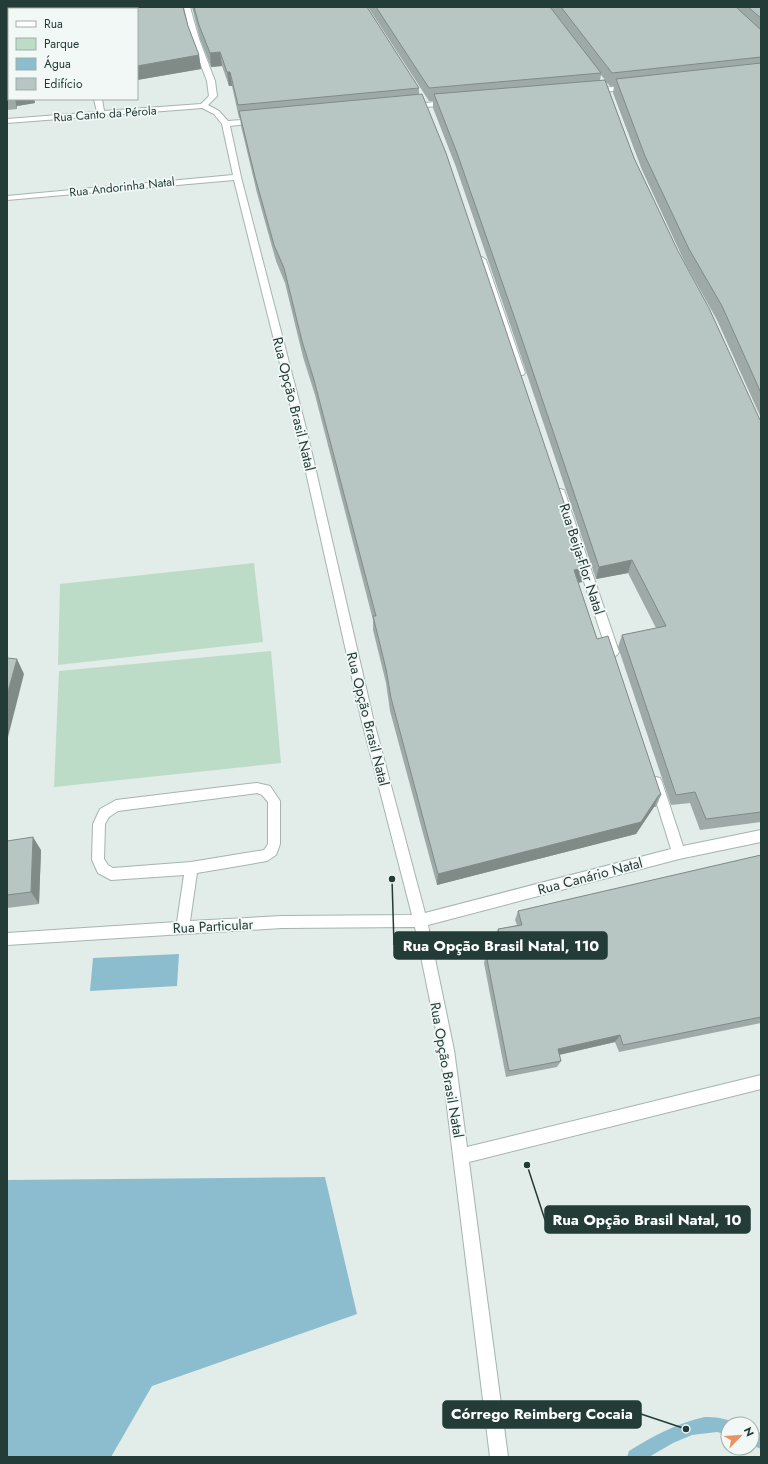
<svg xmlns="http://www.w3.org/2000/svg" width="768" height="1464" font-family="Jost,sans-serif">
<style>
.green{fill:#bcdcc8}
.water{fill:#8cbdcf}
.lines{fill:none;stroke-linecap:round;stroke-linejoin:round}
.stream{fill:#8cbdcf;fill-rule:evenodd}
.minor-casing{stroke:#a5b4b0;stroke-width:2}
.minor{fill:#fff;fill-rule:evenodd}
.wall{fill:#9daaa7;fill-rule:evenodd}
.shaded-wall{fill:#808b88}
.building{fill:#b7c6c2;stroke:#808b88}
.labels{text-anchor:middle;stroke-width:3.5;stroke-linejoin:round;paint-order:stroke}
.far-street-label{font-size:12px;fill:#233c38;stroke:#f2f8f6}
.street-label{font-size:14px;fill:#233c38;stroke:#f2f8f6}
.leader{fill:none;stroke:#233c38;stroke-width:1.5}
.callout-dot{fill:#233c38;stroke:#f2f8f6;stroke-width:1.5}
.callout{fill:#233c38;stroke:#233c38;stroke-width:1.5}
.callout-label{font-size:15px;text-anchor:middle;font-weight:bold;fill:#fff}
</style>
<rect width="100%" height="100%" fill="#e2ece8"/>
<path class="green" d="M 254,563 L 263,642 L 58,665 L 60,584 Z
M 271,651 L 281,763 L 54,787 L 59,671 Z"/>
<path class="water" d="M 179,954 L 177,986 L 90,991 L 93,958 Z
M 325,1177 L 357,1314 L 152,1386 L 111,1457 L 7,1457 L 7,1180 Z"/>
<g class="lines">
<path class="stream" d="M 705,1417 C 715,1417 724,1418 733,1422 L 735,1424 L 728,1424 L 728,1435 L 717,1432 L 692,1435 L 673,1443 L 649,1457 L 627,1457 L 629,1451 C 653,1436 677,1423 705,1417 Z
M 752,1429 L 761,1433 L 761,1449 L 752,1445 Z"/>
<g class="minor-casing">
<path id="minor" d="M 184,7 L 190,7 L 199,39 L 215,81 L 217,96 L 208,105 L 219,111 L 228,121 L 256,119 L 260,121 L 256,123 L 230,126 L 241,177 L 307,432 L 373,718 L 425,913 L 671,849 L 650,782 L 652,778 L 656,777 L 660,778 L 662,782 L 683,846 L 761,830 L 761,842 L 679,859 L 428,925 L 454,1050 L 467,1147 L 761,1075 L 761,1089 L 469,1162 L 508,1457 L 490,1457 L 440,1050 L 415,927 L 282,928 L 7,945 L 7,933 L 177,922 L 184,875 L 111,880 L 98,873 L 92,860 L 93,824 L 100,809 L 116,800 L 257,783 L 270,786 L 280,801 L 280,844 L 276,855 L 267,861 L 197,873 L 190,921 L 282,916 L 412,915 L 361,718 L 297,432 L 234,180 L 7,200 L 7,196 L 233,175 L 222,124 L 214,114 L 202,108 L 7,123 L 7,119 L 97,112 L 94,99 L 102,99 L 104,111 L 201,104 L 209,96 L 207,81 L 191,39 ZM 257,793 L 262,795 L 268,802 L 268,844 L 264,850 L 191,862 L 113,868 L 108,865 L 104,859 L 105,824 L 109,817 L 118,811 Z
M 631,85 L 634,85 L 634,89 L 593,93 L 589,91 L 593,89 Z
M 449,101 L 452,101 L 452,105 L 412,108 L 408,106 L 412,104 Z
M 482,257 L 486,260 L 525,373 L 523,375 L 517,375 L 515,373 L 478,260 Z
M 560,489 L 564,490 L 565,493 L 619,652 L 617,655 L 613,657 L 609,655 L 607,652 L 555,493 L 556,490 Z"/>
</g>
<use href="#minor" class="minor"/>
</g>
<path class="wall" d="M 7,7 L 183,7 L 188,26 L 199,55 L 201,69 L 137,80 L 137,9 L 9,9 L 9,99 L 34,99 L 35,103 L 17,106 L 17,109 L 7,110 Z
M 192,7 L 367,7 L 419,88 L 419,94 L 582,582 L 578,583 L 597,639 L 661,795 L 656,807 L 654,807 L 636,834 L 437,885 L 390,711 L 386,683 L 373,630 L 373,620 L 315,395 L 303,357 L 285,283 L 276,261 L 257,193 L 241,126 L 240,118 L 239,118 L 232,86 L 229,86 L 222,66 L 211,67 L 200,39 Z
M 368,7 L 761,7 L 761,418 L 717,320 L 685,263 L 642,170 L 613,93 L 614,86 L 610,86 L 606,82 L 634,158 L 678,251 L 760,420 L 761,421 L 761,822 L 700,830 L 690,803 L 671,805 L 618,647 L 622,635 L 656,628 L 628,573 L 596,579 L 514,336 L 456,167 L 433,108 L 433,101 L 429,101 ZM 601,75 L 605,80 L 600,80 Z
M 7,841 L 41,850 L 39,904 L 7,908 Z
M 761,855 L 761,1023 L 619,1052 L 615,1042 L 559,1055 L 561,1061 L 557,1067 L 506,1077 L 484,963 L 489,942 L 496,941 L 495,938 L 498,929 L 517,925 L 515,920 L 518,911 Z"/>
<path class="shaded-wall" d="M 220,52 L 222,66 L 211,67 L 210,53 Z
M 199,55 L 201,69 L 137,80 L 137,66 Z
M 227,72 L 230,72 L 232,86 L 229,86 Z
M 15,99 L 34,99 L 35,103 L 17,106 L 17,109 Z
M 632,560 L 628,573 L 596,579 L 599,567 Z
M 586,568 L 582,582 L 570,585 L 574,570 Z
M 17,659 L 24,674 L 7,741 L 7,695 Z
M 659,795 L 654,807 L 636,834 L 437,885 L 438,874 Z
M 33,837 L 41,850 L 39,904 L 31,892 Z
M 620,1035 L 615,1042 L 554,1056 L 558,1049 Z"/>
<path class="building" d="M 7,7 L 183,7 L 188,26 L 199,55 L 137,66 L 137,9 L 9,9 L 9,95 L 7,96 Z
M 194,7 L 367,7 L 419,88 L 238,105 L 230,72 L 227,72 L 220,52 L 210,53 L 199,25 Z
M 376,7 L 550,7 L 601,73 L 429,88 Z
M 561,7 L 736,7 L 761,30 L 761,57 L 612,73 Z
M 748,7 L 761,7 L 761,18 Z
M 761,63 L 761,393 L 722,306 L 689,249 L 645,156 L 616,79 Z
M 605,80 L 634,158 L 678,251 L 709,308 L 760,420 L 761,421 L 761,812 L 706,819 L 695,792 L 676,795 L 622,635 L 666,626 L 632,560 L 599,567 L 516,322 L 457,153 L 434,94 Z
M 422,94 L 446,153 L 586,568 L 574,570 L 597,639 L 608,636 L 661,795 L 659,795 L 641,822 L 438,874 L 391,698 L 386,669 L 373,616 L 376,616 L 314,380 L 302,341 L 284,268 L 274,245 L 255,177 L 239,111 Z
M 7,658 L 17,659 L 7,695 Z
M 33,837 L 31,892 L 7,895 L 7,841 Z
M 761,855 L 761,1017 L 623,1045 L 620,1035 L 558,1049 L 561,1061 L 509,1071 L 486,954 L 489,942 L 500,940 L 498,929 L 522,925 L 518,911 Z"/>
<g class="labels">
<g class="far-street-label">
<text transform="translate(105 114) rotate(-4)" y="4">Rua Canto da Pérola</text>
<text transform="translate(122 187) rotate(-6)" y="4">Rua Andorinha Natal</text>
</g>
<g class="street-label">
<text transform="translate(294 404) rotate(76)" y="5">Rua Opção Brasil Natal</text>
<text transform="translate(582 559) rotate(72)" y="5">Rua Beija-Flor Natal</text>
<text transform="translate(368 719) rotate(76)" y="5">Rua Opção Brasil Natal</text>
<text transform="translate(590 876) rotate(-15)" y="5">Rua Canário Natal</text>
<text transform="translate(213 926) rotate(-3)" y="5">Rua Particular</text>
<text transform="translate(447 1070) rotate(80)" y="5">Rua Opção Brasil Natal</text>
</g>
</g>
<path class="leader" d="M392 879L394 945M527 1165L545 1220M686 1429L641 1414"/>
<g class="callout-dot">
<circle cx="392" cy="879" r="4"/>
<circle cx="527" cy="1165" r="4"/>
<circle cx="686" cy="1429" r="4"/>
</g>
<g class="callout">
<rect x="394" y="932" width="213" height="27" rx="4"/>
<rect x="545" y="1206" width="205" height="27" rx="4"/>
<rect x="443" y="1401" width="198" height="27" rx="4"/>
</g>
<g class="callout-label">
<text x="501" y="951">Rua Opção Brasil Natal, 110</text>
<text x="647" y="1225">Rua Opção Brasil Natal, 10</text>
<text x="542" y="1419">Córrego Reimberg Cocaia</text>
</g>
<rect width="768" height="1464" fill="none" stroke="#233c38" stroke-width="16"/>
<rect x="8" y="8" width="130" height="92" fill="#f2f8f6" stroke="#9fadaa"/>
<rect x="16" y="21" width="20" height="6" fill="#ffffff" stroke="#9fadaa"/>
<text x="44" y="28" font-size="12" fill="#233c38">Rua</text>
<rect x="16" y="38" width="20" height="12" fill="#bcdcc8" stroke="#9fadaa"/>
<text x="44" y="48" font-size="12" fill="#233c38">Parque</text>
<rect x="16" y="58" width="20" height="12" fill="#8cbdcf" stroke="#9fadaa"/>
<text x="44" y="68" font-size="12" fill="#233c38">Água</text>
<rect x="16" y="78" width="20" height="12" fill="#b7c6c2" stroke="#9fadaa"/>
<text x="44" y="88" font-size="12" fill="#233c38">Edifício</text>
<g transform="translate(740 1436) rotate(65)"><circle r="19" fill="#f2f8f6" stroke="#9fadaa"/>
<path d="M0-3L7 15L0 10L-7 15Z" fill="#ec9260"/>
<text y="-6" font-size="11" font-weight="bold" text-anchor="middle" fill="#233c38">N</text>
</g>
</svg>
